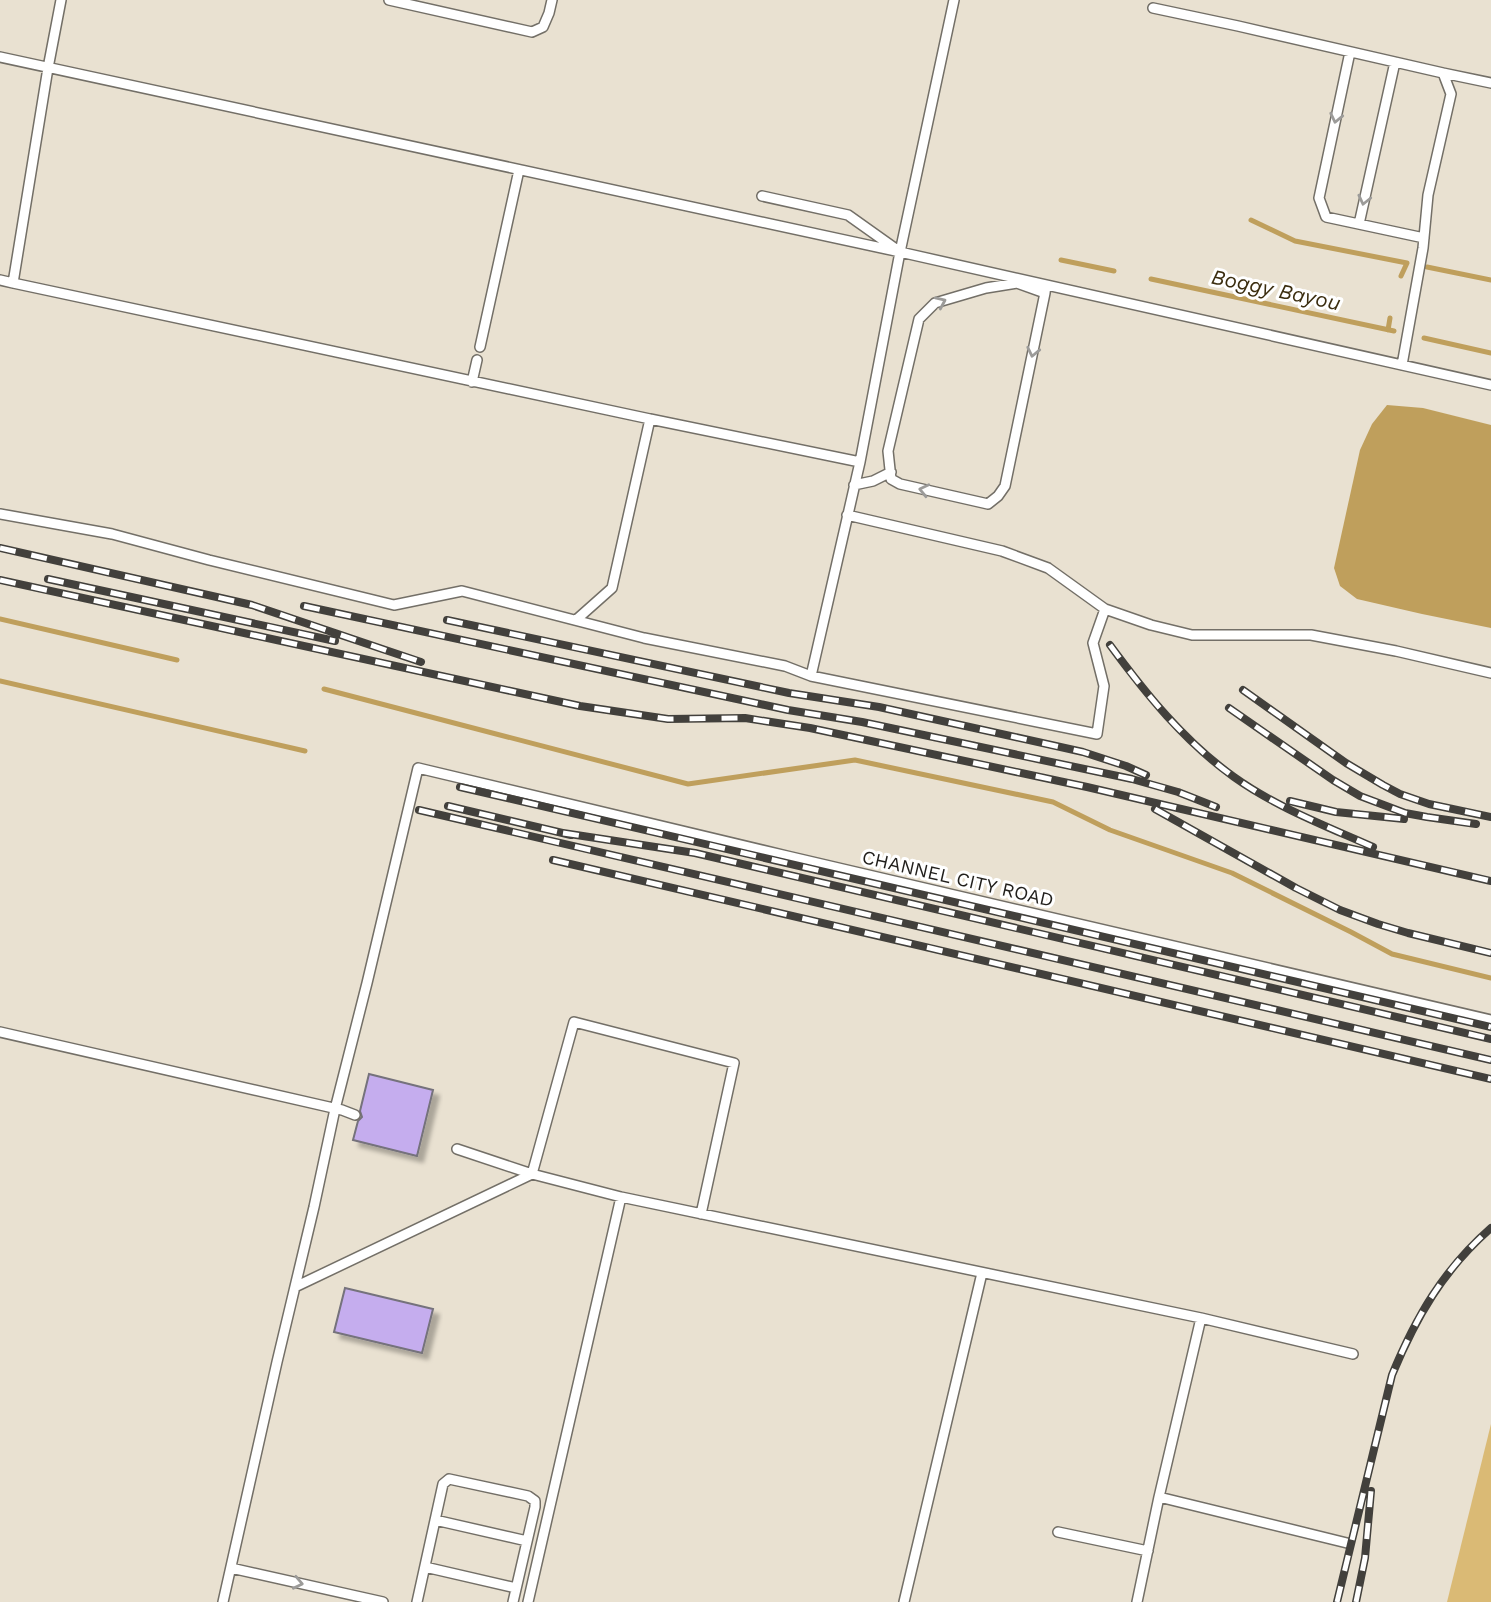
<svg xmlns="http://www.w3.org/2000/svg" width="1491" height="1602" font-family="'Work Sans',sans-serif">
<style>
.built{fill:#e9e1d1}
.forest{fill:#daba75}
.water{fill:#bf9f5c}
.lines{fill:none;stroke-linecap:round;stroke-linejoin:round}
.stream{stroke:#bf9f5c;stroke-width:5}
.building{fill:#c5adee;stroke:#75727b;stroke-width:2;filter:url(#shadow)}
.lane-casing{stroke:#736f67;stroke-width:12}
.lane{stroke:#fff;stroke-width:9}
.rail-casing{stroke:#42403c;stroke-width:8}
.rail{stroke:#fff;stroke-width:5;stroke-dasharray:16;stroke-linecap:butt}
.oneway{stroke:#9c9b99}
.labels{text-anchor:middle;stroke-width:6;stroke-linejoin:round;paint-order:stroke}
.street-label{font-size:19px;fill:#22201d;stroke:#fff}
.water-label{font-size:21px;font-style:italic;fill:#3b2d0f;stroke:#fff}
</style>
<defs>
<filter id="shadow"><feDropShadow dx="6" dy="6" stdDeviation="2" flood-color="#0004"/></filter>
</defs>
<rect width="100%" height="100%" fill="#f2ede4"/>
<path class="built" d="M 0,0 L 1491,0 L 1491,1602 L 0,1602 Z"/>
<path class="forest" d="M 1491,1424 L 1491,1602 L 1447,1602 Z"/>
<path class="water" d="M 1387,405 L 1423,408 L 1491,425 L 1491,628 L 1422,614 L 1357,599 L 1340,586 L 1334,568 L 1360,450 L 1372,424 Z"/>
<g class="lines">
<path class="stream" d="M 1251,220 L 1295,241 L 1407,263 L 1401,276
M 1061,260 L 1114,271
M 1427,267 L 1491,280
M 1151,279 L 1394,331
M 1388,330 L 1390,318
M 1424,338 L 1491,353
M 0,619 L 177,660
M 0,681 L 305,751
M 324,689 L 688,784 L 855,760 L 1053,802 L 1110,830 L 1232,873 L 1351,932 L 1392,954 L 1491,978"/>
</g>
<path class="building" d="M 369,1074 L 433,1090 L 417,1156 L 353,1140 L 358,1121 L 362,1117 L 360,1111 Z
M 345,1288 L 433,1309 L 422,1353 L 334,1332 Z"/>
<g class="lines">
<g class="lane-casing">
<path id="lane" d="M 61,0 L 48,68 L 13,283 L 650,419
M 389,0 L 532,32 L 543,27 L 549,13 L 552,0
M 1153,8 L 1238,26 L 1443,73 L 1451,94 L 1428,195 L 1423,248 L 1402,365
M 1350,52 L 1319,198 L 1326,217 L 1424,238
M 0,57 L 900,252
M 1443,73 L 1491,83
M 762,196 L 848,215 L 900,252 L 1491,385
M 1359,224 L 1395,62
M 0,280 L 13,283
M 1045,293 L 1017,283 L 986,288 L 935,303 L 919,319 L 888,451 L 891,479 L 900,484 L 988,504 L 998,496 L 1005,486 L 1045,293 L 1046,285
M 480,347 L 519,170
M 472,382 L 477,360
M 854,485 L 873,481 L 891,472
M 0,514 L 112,534 L 209,560 L 394,605 L 462,591 L 644,638 L 785,666 L 811,676 L 1097,734 L 1104,686 L 1093,643 L 1105,609 L 1151,625 L 1192,635 L 1311,635 L 1396,651 L 1491,673
M 847,515 L 1002,551 L 1048,568 L 1105,609
M 576,620 L 612,588 L 650,419 L 860,462
M 811,676 L 860,462 L 900,252 L 954,0
M 0,1032 L 342,1110 L 355,1115
M 457,1149 L 532,1174 L 621,1197 L 1201,1318 L 1353,1354
M 295,1287 L 532,1174 L 574,1022 L 734,1063 L 701,1214
M 1159,1497 L 1347,1543
M 435,1520 L 527,1541
M 1058,1532 L 1148,1551
M 425,1567 L 516,1588
M 231,1568 L 383,1602
M 223,1602 L 277,1362 L 314,1207 L 335,1109 L 367,983 L 418,768 L 787,856 L 1491,1020
M 417,1602 L 443,1484 L 449,1479 L 528,1496 L 535,1501 L 535,1507 L 513,1602
M 528,1602 L 621,1197
M 904,1602 L 982,1273
M 1137,1602 L 1159,1497 L 1201,1318"/>
</g>
<use href="#lane" class="lane"/>
<g class="rail-casing">
<path id="rail" d="M 0,548 L 252,605 L 421,662
M 48,579 L 335,641
M 0,580 L 580,706 L 668,719 L 745,718 L 810,728 L 1087,787 L 1491,881
M 304,606 L 788,710 L 862,722 L 1132,779 L 1178,792 L 1216,807
M 447,620 L 789,693 L 879,707 L 1083,752 L 1126,766 L 1146,775
M 1110,645 C 1146,694 1184,741 1234,777 C 1276,807 1326,826 1373,847
M 1243,690 L 1346,763 L 1383,785 L 1400,794 L 1429,804 L 1491,817
M 1229,708 L 1333,780 L 1360,796 L 1405,813 L 1427,817 L 1476,824
M 460,787 L 1491,1027
M 1290,801 L 1336,812 L 1404,819
M 448,806 L 571,835
M 1155,809 L 1296,888 L 1340,910 L 1378,924 L 1408,933 L 1491,953
M 419,810 L 1491,1060
M 563,833 L 695,853 L 1491,1039
M 553,860 L 1491,1079
M 1337,1602 L 1392,1375 C 1416,1317 1443,1270 1491,1228
M 1356,1602 L 1365,1558 L 1371,1491"/>
</g>
<use href="#rail" class="rail"/>
</g>
<defs><path id="oneway-chevron" d="M-2-3.5L2.5 0L-2 3.5" fill="none" stroke-width="1.6" stroke-linecap="round" stroke-linejoin="round" transform="scale(1.75)"/></defs>
<g class="oneway">
<use href="#oneway-chevron" transform="translate(1336 118) rotate(102)"/>
<use href="#oneway-chevron" transform="translate(1364 200) rotate(103)"/>
<use href="#oneway-chevron" transform="translate(941 302) rotate(-24)"/>
<use href="#oneway-chevron" transform="translate(1033 352) rotate(102)"/>
<use href="#oneway-chevron" transform="translate(924 490) rotate(-167)"/>
<use href="#oneway-chevron" transform="translate(298 1583) rotate(12)"/>
</g>
<g class="labels">
<g class="street-label">
<text transform="translate(958 878) rotate(13)" y="7">CHANNEL CITY ROAD</text>
</g>
<g class="water-label">
<text transform="translate(1276 290) rotate(12)" y="7">Boggy Bayou</text>
</g>
</g>
</svg>
